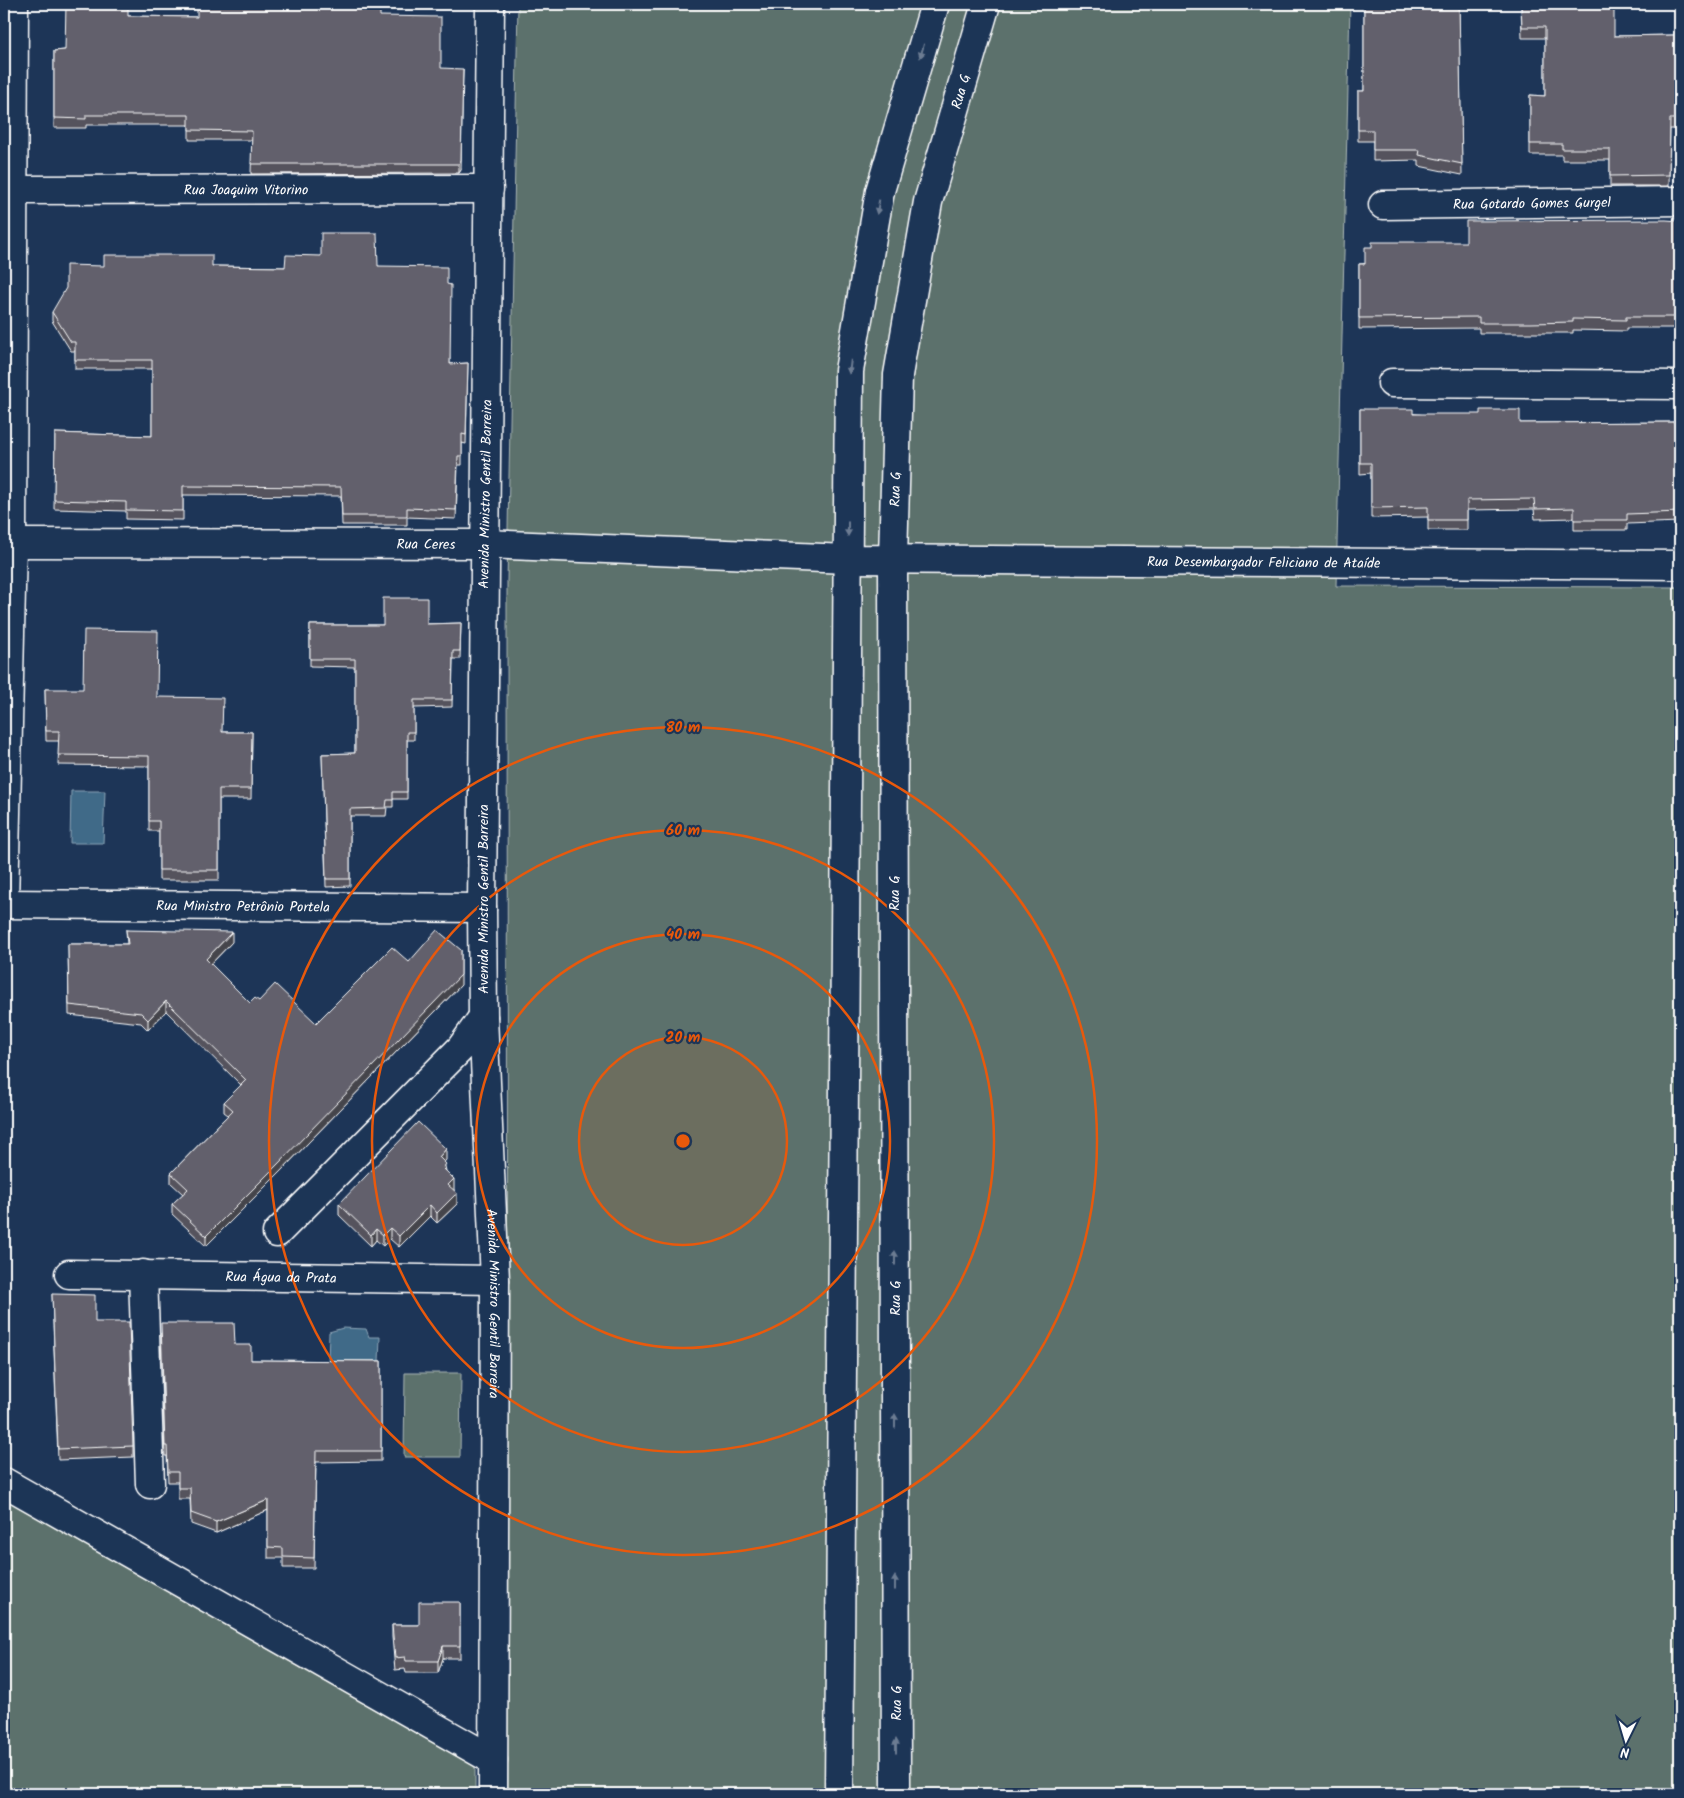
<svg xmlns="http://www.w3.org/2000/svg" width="1684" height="1798" font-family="Kalam,sans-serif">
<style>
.green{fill:#5b716c;stroke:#adb8b6}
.water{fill:#416b88;stroke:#8da6b8}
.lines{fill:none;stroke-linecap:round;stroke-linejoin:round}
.minor-casing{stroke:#fff;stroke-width:31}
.tertiary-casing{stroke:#fff;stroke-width:31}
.minor{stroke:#1d3557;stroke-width:28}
.tertiary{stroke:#1d3557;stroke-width:28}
.wall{fill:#54535d;stroke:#fff}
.shaded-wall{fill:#45444c;stroke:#fff}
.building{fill:#62616c;stroke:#fff}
.oneway{fill:#6c7c92}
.ring{fill:none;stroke:#e8590c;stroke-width:2.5}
.labels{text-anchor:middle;stroke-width:4.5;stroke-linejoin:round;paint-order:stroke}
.street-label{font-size:14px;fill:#fff;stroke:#1d3557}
.centre{fill:#e8590c;stroke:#1d3557;stroke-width:2.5}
.ring-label{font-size:15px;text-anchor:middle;font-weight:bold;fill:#e8590c;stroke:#1d3557;stroke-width:4.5;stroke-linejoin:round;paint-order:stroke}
</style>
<rect width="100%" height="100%" fill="#1d3557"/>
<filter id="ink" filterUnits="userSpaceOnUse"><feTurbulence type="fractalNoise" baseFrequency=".02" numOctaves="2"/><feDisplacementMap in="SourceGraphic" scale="10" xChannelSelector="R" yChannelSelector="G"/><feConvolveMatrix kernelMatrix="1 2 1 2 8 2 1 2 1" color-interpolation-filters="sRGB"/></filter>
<g filter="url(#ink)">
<path class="green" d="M 518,4 L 1350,4 L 1336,586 L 1680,587 L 1680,1794 L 508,1794 L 507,582 Z
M 405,1373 L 461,1373 L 460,1457 L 404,1457 Z
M 4,1499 L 475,1767 L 475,1794 L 4,1794 Z"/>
<path class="water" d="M 71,791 L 105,791 L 103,843 L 70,843 Z
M 343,1328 L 366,1329 L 369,1337 L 380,1337 L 379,1362 L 328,1363 L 329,1332 Z"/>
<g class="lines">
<g class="minor-casing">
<g id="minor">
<path id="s1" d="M 490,4 L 482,908 L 483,1017 L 495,1280 L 493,1794"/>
<path id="s2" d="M 4,190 L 489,189"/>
<path id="s3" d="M 1383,205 L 1680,201"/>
<path d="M 1392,383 L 1680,385"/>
<path d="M 4,904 L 12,543 L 14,4"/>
<path id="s4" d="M 4,904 L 482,908"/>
<path d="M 277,1233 L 461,1048 L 483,1017"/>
<path id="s5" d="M 69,1274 L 495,1280"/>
<path d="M 143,1274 L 150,1484"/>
<path d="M 4,1482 L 493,1760"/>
<path d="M 839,1794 L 849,371 L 880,191 L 935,4"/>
<path id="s6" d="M 896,1794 L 893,559 L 898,375 L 928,202 L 986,4"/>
</g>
</g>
<g class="tertiary-casing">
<g id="tertiary">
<path id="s7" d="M 4,543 L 485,544 L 848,559 L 1680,565"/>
</g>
</g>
<use href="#minor" class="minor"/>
<use href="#tertiary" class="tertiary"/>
</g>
<path class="wall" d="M 1364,4 L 1474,4 L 1459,4 L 1462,175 L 1419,166 L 1419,160 L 1373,161 L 1373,141 L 1358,141 L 1358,91 L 1364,91 Z
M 1521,4 L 1614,36 L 1675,35 L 1680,4 L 1680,129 L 1670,129 L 1669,186 L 1610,186 L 1610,160 L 1562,160 L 1562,155 L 1530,155 L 1530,95 L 1545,96 L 1545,38 L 1522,38 Z
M 128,16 L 197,17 L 380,16 L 441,68 L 461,170 L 459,173 L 251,174 L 252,140 L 189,140 L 189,125 L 86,125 L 86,128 L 54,128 L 54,51 L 65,50 Z
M 1680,242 L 1680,328 L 1626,328 L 1626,331 L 1573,330 L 1573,333 L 1479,333 L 1479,328 L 1359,329 L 1359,264 Z
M 212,266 L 285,267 L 378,266 L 447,284 L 450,364 L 468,363 L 466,444 L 462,443 L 462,465 L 458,465 L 456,519 L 407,517 L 407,525 L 342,525 L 341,496 L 183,495 L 183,520 L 126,519 L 126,511 L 54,509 L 55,433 L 152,436 L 152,369 L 75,369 L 75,351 L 71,351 L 52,321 L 52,312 Z
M 1680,398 L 1680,522 L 1627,524 L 1627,530 L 1574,530 L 1574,518 L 1535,519 L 1534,509 L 1467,510 L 1467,530 L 1428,530 L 1428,517 L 1371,518 L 1371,473 L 1360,474 L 1360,409 L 1520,423 L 1680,422 Z
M 461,623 L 460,659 L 453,659 L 452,707 L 414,708 L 414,740 L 407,740 L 407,799 L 393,799 L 393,807 L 387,807 L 386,816 L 350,816 L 350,886 L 326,887 L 322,754 L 355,753 L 355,667 L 310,666 L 310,625 L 383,625 Z
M 45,689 L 157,697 L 223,732 L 252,732 L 251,799 L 219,799 L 219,880 L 159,880 L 159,831 L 149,831 L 149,766 L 58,765 L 59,741 L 46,741 Z
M 126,930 L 232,942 L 211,964 L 250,1003 L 259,1001 L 316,1023 L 409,962 L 461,985 L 278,1174 L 206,1246 L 172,1214 L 172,1204 L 183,1194 L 171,1183 L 171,1173 L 228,1115 L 224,1112 L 224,1102 L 241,1085 L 166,1011 L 148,1030 L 141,1023 L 69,1015 L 68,944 L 127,944 Z
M 446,1160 L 444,1162 L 446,1171 L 454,1190 L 457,1204 L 437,1223 L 430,1216 L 399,1247 L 390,1239 L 383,1246 L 376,1240 L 371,1246 L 339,1215 L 339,1204 Z
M 52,1294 L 95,1322 L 133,1446 L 133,1457 L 58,1460 Z
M 161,1333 L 235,1345 L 251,1360 L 381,1361 L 381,1461 L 316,1462 L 314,1568 L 283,1568 L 283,1558 L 268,1558 L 268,1510 L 216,1533 L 191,1524 L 190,1499 L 178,1499 L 178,1482 L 168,1482 L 167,1456 L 165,1456 Z
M 460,1602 L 460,1658 L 443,1658 L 438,1673 L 406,1673 L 405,1669 L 395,1670 L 392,1637 L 392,1625 L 419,1625 Z"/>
<path class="shaded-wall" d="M 463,69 L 461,170 L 459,173 L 459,164 Z
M 232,932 L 232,942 L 206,969 L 206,959 Z
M 461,950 L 461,985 L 278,1174 L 206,1246 L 206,1236 Z
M 166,1001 L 166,1011 L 148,1030 L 148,1020 Z
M 446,1149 L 446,1160 L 439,1168 L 439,1157 Z
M 454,1179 L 454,1190 L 448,1196 L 448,1185 Z
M 457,1193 L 457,1204 L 437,1223 L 437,1213 Z
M 430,1205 L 430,1216 L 399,1247 L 399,1236 Z
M 390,1228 L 390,1239 L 383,1246 L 383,1235 Z
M 376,1229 L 376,1240 L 371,1246 L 371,1235 Z
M 268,1500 L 268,1510 L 216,1533 L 216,1522 Z
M 443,1646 L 443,1658 L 438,1673 L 438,1661 Z"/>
<path class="building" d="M 66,4 L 128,4 L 128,16 L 197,17 L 197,4 L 380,4 L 380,16 L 441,17 L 441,68 L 463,69 L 461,160 L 459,164 L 251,164 L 252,131 L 189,130 L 189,115 L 86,115 L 86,119 L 54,118 L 54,51 L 65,50 Z
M 1364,4 L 1459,4 L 1462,164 L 1419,155 L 1420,150 L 1373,150 L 1373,130 L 1358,130 L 1358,91 L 1364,91 Z
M 1521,4 L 1614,4 L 1614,36 L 1675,35 L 1675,4 L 1680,4 L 1680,119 L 1670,119 L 1669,175 L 1610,176 L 1610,149 L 1562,149 L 1562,144 L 1530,144 L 1530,95 L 1545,96 L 1545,27 L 1522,27 Z
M 1666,220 L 1679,221 L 1679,242 L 1680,242 L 1680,317 L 1626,317 L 1626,320 L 1573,319 L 1573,322 L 1531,323 L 1479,323 L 1479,317 L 1359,318 L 1359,264 L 1365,264 L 1365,247 L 1372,247 L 1372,242 L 1466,242 L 1466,221 Z
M 321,233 L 377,233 L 378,266 L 447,267 L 447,284 L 451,285 L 450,364 L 468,363 L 466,435 L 462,434 L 462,456 L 458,456 L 456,510 L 407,508 L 407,516 L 342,516 L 341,487 L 183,486 L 183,511 L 126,510 L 126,502 L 54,500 L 55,433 L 152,436 L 152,360 L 75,360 L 75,342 L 71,342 L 52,312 L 66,288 L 66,265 L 104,266 L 104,255 L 212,255 L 212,266 L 285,267 L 286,255 L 321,256 Z
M 1680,398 L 1680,512 L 1627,514 L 1627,520 L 1574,520 L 1574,508 L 1535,509 L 1534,499 L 1467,500 L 1467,520 L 1428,520 L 1428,507 L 1371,508 L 1371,463 L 1360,463 L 1360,409 L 1413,409 L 1413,414 L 1480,414 L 1480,410 L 1520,410 L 1520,423 L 1680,422 Z
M 383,598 L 427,598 L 427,624 L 461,623 L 460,651 L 453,651 L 452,700 L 414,700 L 414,732 L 407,732 L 407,792 L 393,792 L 393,800 L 387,800 L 386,808 L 350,809 L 350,879 L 326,879 L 322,754 L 355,753 L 355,659 L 310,659 L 310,625 L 383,625 Z
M 84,630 L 158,631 L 157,697 L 223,698 L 222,732 L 252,732 L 251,789 L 219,789 L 219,870 L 159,870 L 159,821 L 149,821 L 149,756 L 58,755 L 59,731 L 46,731 L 45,689 L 83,689 Z
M 126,930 L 232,932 L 206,959 L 250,1003 L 255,998 L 259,1001 L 275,984 L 316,1023 L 392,947 L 409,962 L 437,930 L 461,950 L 461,975 L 278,1164 L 206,1236 L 172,1204 L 188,1189 L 171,1173 L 233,1110 L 224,1102 L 246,1080 L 166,1001 L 148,1020 L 141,1013 L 69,1005 L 68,944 L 128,944 Z
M 418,1122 L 446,1149 L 439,1157 L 446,1164 L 443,1168 L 454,1179 L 448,1185 L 457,1193 L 437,1213 L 430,1205 L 399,1236 L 390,1228 L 383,1235 L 376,1229 L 371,1235 L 339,1204 Z
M 52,1294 L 95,1295 L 95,1322 L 129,1322 L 133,1446 L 58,1449 Z
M 161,1323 L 234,1323 L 235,1345 L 251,1345 L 251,1360 L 381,1361 L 381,1451 L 316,1451 L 314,1558 L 283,1557 L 283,1548 L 268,1547 L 268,1500 L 216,1522 L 191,1513 L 190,1488 L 178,1488 L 178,1472 L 168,1472 L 167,1446 L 165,1446 Z
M 419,1602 L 460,1602 L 460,1646 L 443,1646 L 438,1661 L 406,1661 L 405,1657 L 395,1658 L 392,1625 L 419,1625 Z"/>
<defs><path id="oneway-solid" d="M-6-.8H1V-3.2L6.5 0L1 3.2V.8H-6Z" transform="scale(1.25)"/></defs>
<g class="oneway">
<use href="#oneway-solid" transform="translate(922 51) rotate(106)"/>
<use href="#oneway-solid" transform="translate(878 207) rotate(100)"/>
<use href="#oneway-solid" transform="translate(850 367) rotate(97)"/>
<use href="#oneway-solid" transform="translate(848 529) rotate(90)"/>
<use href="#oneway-solid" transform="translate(895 1258) rotate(-90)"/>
<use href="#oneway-solid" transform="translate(895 1421) rotate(-90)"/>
<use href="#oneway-solid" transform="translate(895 1583) rotate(-90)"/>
<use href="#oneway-solid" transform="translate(896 1746) rotate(-90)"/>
</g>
</g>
<circle cx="683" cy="1141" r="104" fill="#e8590c" fill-opacity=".12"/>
<g class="ring">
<circle cx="683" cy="1141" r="104"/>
<circle cx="683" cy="1141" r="207"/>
<circle cx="683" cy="1141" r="311"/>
<circle cx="683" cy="1141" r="414"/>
</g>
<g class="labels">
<g class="street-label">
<text dy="5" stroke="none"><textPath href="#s6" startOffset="1710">Rua G</textPath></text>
<text dy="5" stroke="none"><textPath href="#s2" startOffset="242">Rua Joaquim Vitorino</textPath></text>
<text dy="5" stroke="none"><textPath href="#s3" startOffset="149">Rua Gotardo Gomes Gurgel</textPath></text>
<text dy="5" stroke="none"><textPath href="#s6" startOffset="1305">Rua G</textPath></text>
<text transform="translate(485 494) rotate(-89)" y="5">Avenida Ministro Gentil Barreira</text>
<text dy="5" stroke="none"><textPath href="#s7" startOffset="422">Rua Ceres</textPath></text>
<text dy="5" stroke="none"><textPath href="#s7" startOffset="1260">Rua Desembargador Feliciano de Ataíde</textPath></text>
<text transform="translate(894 893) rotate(-90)" y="5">Rua G</text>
<text transform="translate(483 899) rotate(-90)" y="5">Avenida Ministro Gentil Barreira</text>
<text dy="5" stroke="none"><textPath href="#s4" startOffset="239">Rua Ministro Petrônio Portela</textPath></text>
<text dy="5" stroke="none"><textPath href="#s5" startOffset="212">Rua Água da Prata</textPath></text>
<text transform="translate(895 1298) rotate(-90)" y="5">Rua G</text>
<text dy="5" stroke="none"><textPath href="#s1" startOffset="1300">Avenida Ministro Gentil Barreira</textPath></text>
<text transform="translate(896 1703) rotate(-90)" y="5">Rua G</text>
</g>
</g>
<circle cx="683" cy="1141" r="8" class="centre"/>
<g class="ring-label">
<text x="683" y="732">80 m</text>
<text x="683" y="835">60 m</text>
<text x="683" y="939">40 m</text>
<text x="683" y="1042">20 m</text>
</g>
<rect width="1684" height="1798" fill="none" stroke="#1d3557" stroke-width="20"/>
<rect x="10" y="10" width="1664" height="1778" fill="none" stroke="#fff" stroke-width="2" filter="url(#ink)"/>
<g transform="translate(1626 1740) rotate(185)" stroke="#1d3557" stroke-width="4" paint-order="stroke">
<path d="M0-4L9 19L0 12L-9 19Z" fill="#ffffff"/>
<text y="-8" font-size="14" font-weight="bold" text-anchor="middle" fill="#ffffff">N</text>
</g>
</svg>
